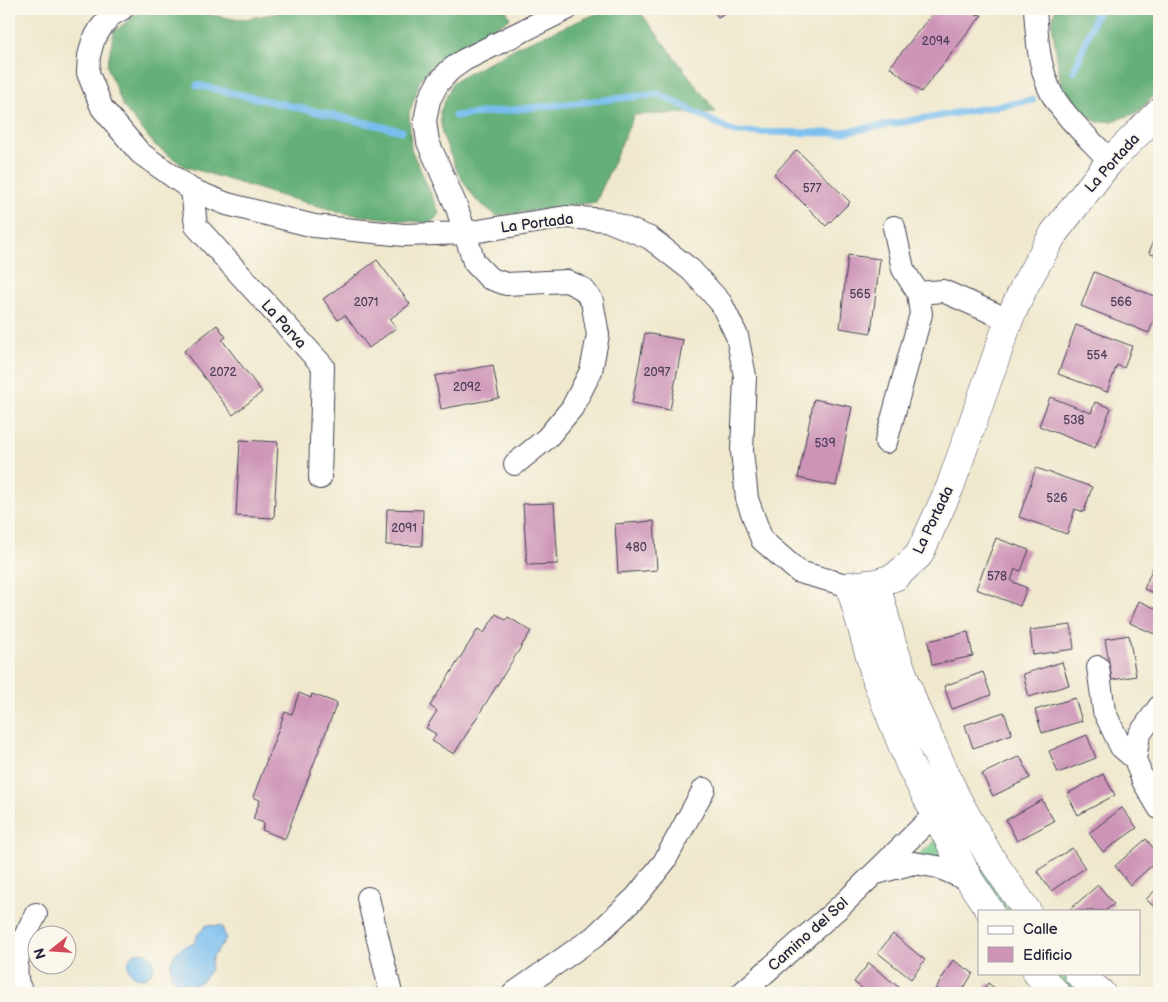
<svg xmlns="http://www.w3.org/2000/svg" width="1168" height="1002" font-family="'Balsamiq Sans',sans-serif">
<style>
.green{fill:#7ccc8d;stroke:#4f7764}
.forest{fill:#65b078;stroke:#44695a}
.water{fill:#78bdef;stroke:#4d7095}
.lines{fill:none;stroke-linecap:round;stroke-linejoin:round}
.stream{stroke:#78bdef;stroke-width:7}
.building{fill:#cd94b7}
.minor-casing{stroke:#414051;stroke-width:24}
.tertiary-casing{stroke:#414051;stroke-width:29}
.minor{stroke:#fff;stroke-width:22}
.tertiary{stroke:#fff;stroke-width:28}
.labels{text-anchor:middle;stroke-width:4;stroke-linejoin:round;paint-order:stroke}
.number-label{font-size:12px;fill:#4d3e5a}
.street-label{font-size:15px;fill:#22223b;stroke:#fbf7ec}
</style>
<rect width="100%" height="100%" fill="#fbf7ec"/>
<filter id="ink" filterUnits="userSpaceOnUse"><feTurbulence type="fractalNoise" baseFrequency=".02" numOctaves="2"/><feDisplacementMap in="SourceGraphic" scale="10" xChannelSelector="R" yChannelSelector="G"/><feConvolveMatrix kernelMatrix="1 2 1 2 8 2 1 2 1" color-interpolation-filters="sRGB"/></filter>
<filter id="wash" filterUnits="userSpaceOnUse"><feTurbulence type="fractalNoise" baseFrequency=".0096" numOctaves="4" result="noise"/><feDisplacementMap in="SourceGraphic" scale="20" xChannelSelector="R" yChannelSelector="G"/><feGaussianBlur stdDeviation="1.12" result="paint"/><feColorMatrix in="noise" values="0 0 0 0 0 0 0 0 0 0 0 0 0 0 0 0 0 1.4 0 .05"/><feComposite in="paint" operator="in"/></filter>
<g filter="url(#wash)">
<rect width="100%" height="100%" fill="#efe8cd"/>
<path class="green" d="M 1159,741 L 1159,770 C 1153,760 1152,750 1159,741 Z
M 968,836 L 1012,911 L 1004,911 L 984,883 L 961,839 Z
M 937,840 L 948,863 L 917,856 Z
M 1054,973 L 1065,973 L 1083,993 L 1072,993 Z"/>
<path class="forest" d="M 142,9 L 178,9 L 239,20 L 299,9 L 506,9 L 510,19 L 438,59 L 420,80 L 409,114 L 411,149 L 440,214 L 430,223 L 348,214 L 285,197 L 184,166 L 155,145 L 123,106 L 107,66 L 114,32 Z
M 608,9 L 638,9 L 716,112 L 634,115 L 596,202 L 497,216 L 475,199 L 457,171 L 442,134 L 440,112 L 453,82 L 521,45 Z
M 1055,9 L 1159,9 L 1159,90 L 1137,113 L 1112,121 L 1097,122 L 1083,112 L 1061,84 L 1052,25 Z"/>
<path class="water" d="M 207,925 L 222,926 L 226,939 L 212,958 L 210,971 L 201,982 L 189,986 L 176,982 L 171,975 L 171,962 L 175,954 L 184,946 L 194,944 L 198,934 Z
M128 965a13 13 0 1 1 26 0a13 13 0 1 1-26 0Z"/>
<g class="lines">
<path class="stream" d="M 1074,72 L 1098,9
M 197,85 L 402,131
M 455,116 L 659,94 L 734,132 L 838,133 L 1033,100"/>
</g>
<g id="blocks">
<path class="building" d="M 712,9 L 731,9 L 718,17 Z
M 936,9 L 982,15 L 921,92 L 890,67 Z
M 797,150 L 850,202 L 826,226 L 774,174 Z
M 1159,225 L 1159,257 L 1149,253 Z
M 848,255 L 880,259 L 871,333 L 840,328 Z
M 377,260 L 410,304 L 390,319 L 396,328 L 369,348 L 345,315 L 338,320 L 323,299 Z
M 1094,272 L 1159,298 L 1159,307 L 1149,333 L 1081,306 Z
M 217,325 L 226,337 L 222,340 L 262,392 L 233,415 L 184,351 Z
M 1076,325 L 1132,346 L 1124,368 L 1117,365 L 1107,392 L 1058,374 Z
M 645,333 L 683,340 L 670,410 L 632,403 Z
M 493,365 L 499,398 L 441,409 L 435,376 Z
M 1050,397 L 1091,413 L 1095,402 L 1111,408 L 1095,448 L 1039,426 Z
M 814,399 L 852,407 L 836,486 L 798,478 Z
M 240,440 L 278,442 L 274,518 L 236,516 Z
M 1036,468 L 1092,487 L 1084,512 L 1075,509 L 1067,534 L 1019,517 Z
M 554,503 L 558,564 L 527,565 L 523,504 Z
M 387,509 L 423,510 L 422,546 L 386,545 Z
M 654,521 L 657,570 L 618,573 L 615,524 Z
M 996,538 L 1029,550 L 1021,571 L 1015,569 L 1011,581 L 1027,588 L 1020,606 L 976,589 Z
M 1153,567 L 1159,569 L 1159,595 L 1144,589 Z
M 1139,601 L 1159,610 L 1159,636 L 1130,623 Z
M 496,614 L 506,620 L 508,617 L 531,631 L 454,754 L 432,741 L 436,734 L 426,728 L 437,711 L 430,706 L 478,629 L 484,633 Z
M 1071,625 L 1074,649 L 1033,655 L 1030,630 Z
M 968,632 L 973,656 L 932,665 L 928,641 Z
M 1129,635 L 1136,676 L 1112,680 L 1105,639 Z
M 1062,662 L 1069,685 L 1029,697 L 1023,674 Z
M 983,672 L 991,695 L 952,709 L 944,686 Z
M 299,693 L 311,698 L 312,694 L 337,703 L 285,839 L 262,830 L 264,823 L 253,819 L 260,800 L 253,797 L 285,712 L 292,714 Z
M 1075,698 L 1082,721 L 1042,733 L 1035,710 Z
M 1004,712 L 1012,734 L 973,748 L 965,725 Z
M 1087,735 L 1096,758 L 1058,773 L 1049,751 Z
M 1020,756 L 1030,778 L 993,796 L 982,774 Z
M 1103,774 L 1115,795 L 1078,815 L 1067,794 Z
M 1042,800 L 1054,821 L 1017,841 L 1006,820 Z
M 1122,808 L 1137,828 L 1103,852 L 1089,833 Z
M 1146,839 L 1159,855 L 1159,859 L 1130,885 L 1115,866 Z
M 1072,848 L 1085,868 L 1051,891 L 1037,871 Z
M 1098,885 L 1114,904 L 1105,911 L 1068,911 Z
M 1159,887 L 1159,912 L 1146,899 Z
M 893,934 L 925,960 L 911,979 L 878,953 Z
M 953,960 L 973,973 L 961,993 L 933,993 Z
M 869,963 L 901,989 L 898,993 L 868,993 L 854,982 Z
M 988,983 L 1001,993 L 980,993 Z"/>
</g>
</g>
<g filter="url(#ink)">
<use href="#blocks" fill-opacity="0" stroke="#414051" stroke-width="1"/>
<g class="lines">
<g class="minor-casing">
<path id="minor" d="M 122,9 L 111,15 L 100,29 L 93,41 L 89,56 L 88,73 L 102,108 L 140,153 L 192,190 L 227,204 L 314,226 L 404,235 L 466,233 L 566,217 L 606,220 L 650,238 L 691,270 L 721,303 L 737,336 L 745,376 L 742,451 L 747,499 L 762,540 L 799,572 L 850,586
M 1035,9 C 1037,36 1038,62 1049,88 C 1059,112 1092,141 1110,161
M 192,190 L 196,226 L 323,366 L 320,478
M 918,293 L 943,291 L 1009,320
M 886,442 L 921,314 L 918,293 L 903,269 L 894,227
M 515,464 L 547,438 L 572,408 L 591,371 L 598,335 L 592,301 L 583,289 L 567,281 L 506,284 L 489,278 L 474,262 L 457,208 L 428,142 L 425,121 L 429,100 L 438,83 L 450,70 L 464,60 L 567,9
M 1098,667 L 1104,711 L 1121,747 L 1135,759 L 1143,781 L 1159,808
M 1135,759 L 1139,735 L 1159,707
M 877,873 L 914,863 L 938,867 L 970,881
M 368,898 L 391,993
M 22,993 C 20,988 17,983 17,978 C 14,955 26,933 36,914
M 514,993 L 594,937 L 636,897 L 664,862 L 704,789
M 742,993 L 843,904 L 935,814 L 947,805"/>
</g>
<g class="tertiary-casing">
<path id="tertiary" d="M 876,583 L 892,643 L 915,707 L 957,799 L 990,857 L 1027,911
M 990,911 L 970,881 L 910,765 L 877,682 L 850,586 L 876,583 L 895,577 L 919,555 L 950,487 L 1009,320 L 1025,285 L 1054,233 L 1110,161 L 1159,112
M 1037,973 L 1056,993
M 1078,973 L 1101,993"/>
</g>
<use href="#minor" class="minor"/>
<use href="#tertiary" class="tertiary"/>
</g>
</g>
<g class="labels">
<g class="number-label">
<text x="936" y="45">2094</text>
<text x="812" y="192">577</text>
<text x="860" y="298">565</text>
<text x="366" y="306">2071</text>
<text x="1121" y="306">566</text>
<text x="1097" y="359">554</text>
<text x="223" y="376">2072</text>
<text x="657" y="376">2097</text>
<text x="467" y="391">2092</text>
<text x="1074" y="424">538</text>
<text x="825" y="447">539</text>
<text x="1057" y="502">526</text>
<text x="404" y="532">2091</text>
<text x="636" y="551">480</text>
<text x="997" y="580">578</text>
</g>
<g class="street-label">
<text transform="translate(1112 163) rotate(-48)" y="5">La Portada</text>
<text transform="translate(537 223) rotate(-7)" y="5">La Portada</text>
<text transform="translate(284 324) rotate(48)" y="5">La Parva</text>
<text transform="translate(933 520) rotate(-64)" y="5">La Portada</text>
<text transform="translate(808 934) rotate(-42)" y="5">Camino del Sol</text>
</g>
</g>
<rect width="1168" height="1002" fill="none" stroke="#fbf7ec" stroke-width="30"/>
<rect x="978" y="910" width="162" height="65" fill="#fbf7ec" stroke="#a4a2a5"/>
<rect x="988" y="926" width="25" height="8" fill="#ffffff" stroke="#a4a2a5"/>
<text x="1023" y="934" font-size="15" fill="#22223b">Calle</text>
<rect x="988" y="947" width="25" height="15" fill="#cd94b7" stroke="#a4a2a5"/>
<text x="1023" y="960" font-size="15" fill="#22223b">Edificio</text>
<g transform="translate(52 950) rotate(253)"><circle r="24" fill="#fbf7ec" stroke="#a4a2a5"/>
<path d="M0-4L9 19L0 12L-9 19Z" fill="#d1495b"/>
<text y="-8" font-size="14" font-weight="bold" text-anchor="middle" fill="#22223b">N</text>
</g>
</svg>
